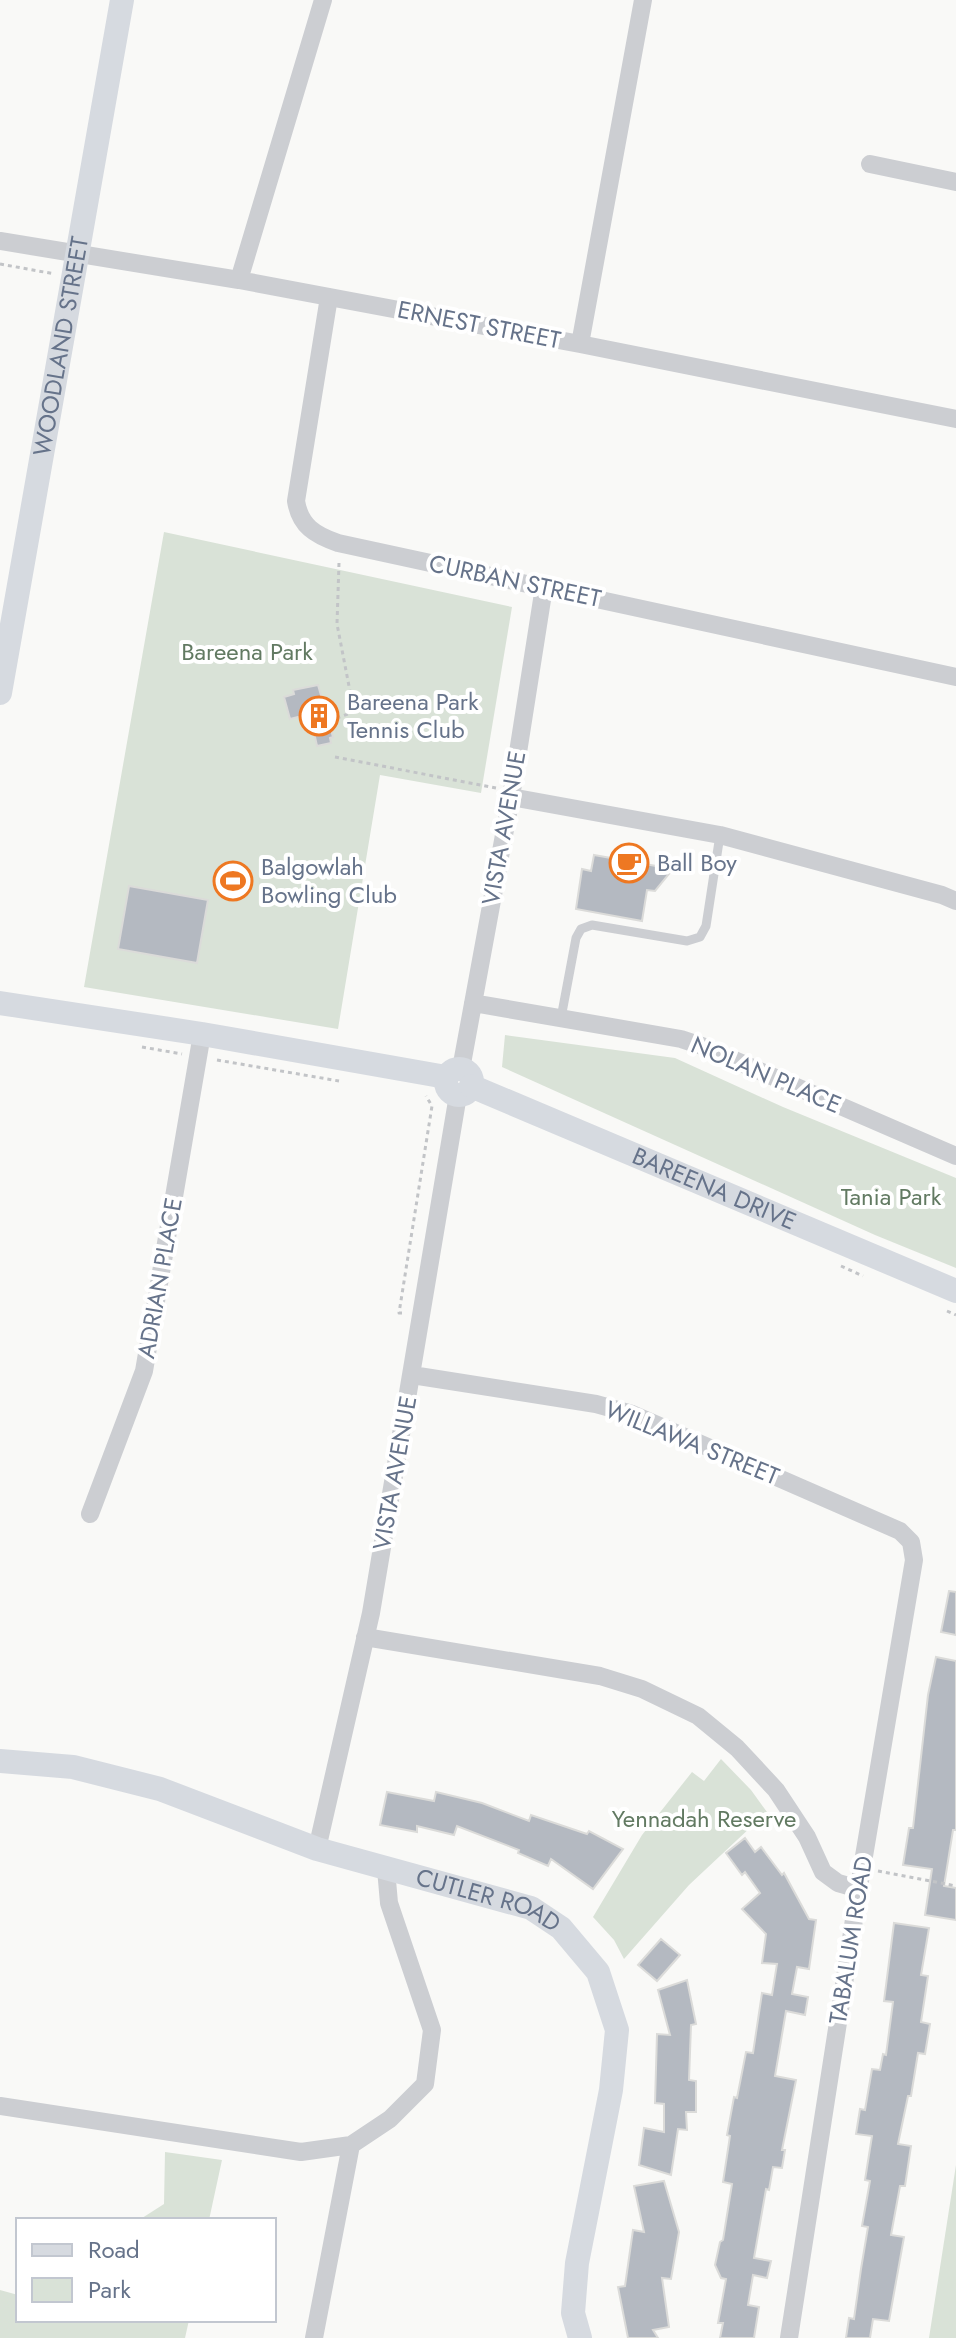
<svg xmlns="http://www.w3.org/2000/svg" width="956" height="2338" font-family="Jost,sans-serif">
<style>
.green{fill:#d9e2d7}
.building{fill:#b4b9c1;stroke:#dbdbd9;stroke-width:2}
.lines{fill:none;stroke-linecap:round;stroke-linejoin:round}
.path{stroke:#c2c4c7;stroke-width:3;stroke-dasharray:4 4;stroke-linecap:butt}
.lane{stroke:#ccced2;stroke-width:9}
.street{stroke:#ccced2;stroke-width:18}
.secondary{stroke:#d6dae0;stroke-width:24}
.labels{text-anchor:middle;stroke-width:8;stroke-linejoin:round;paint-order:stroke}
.street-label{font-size:24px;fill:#66738a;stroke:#fff}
.park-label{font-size:24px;fill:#627a62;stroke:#fff}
.poi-label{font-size:24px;fill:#66738a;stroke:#fff;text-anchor:start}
</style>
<rect width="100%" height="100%" fill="#f9f9f7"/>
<path class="green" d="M 164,532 L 512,607 L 481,793 L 380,775 L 338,1029 L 84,987 Z
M 505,1035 L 675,1058 L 783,1107 L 956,1178 L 956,1268 L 875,1235 L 502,1067 Z
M 721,1759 L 751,1790 L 767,1812 L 689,1885 L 624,1959 L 614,1940 L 593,1917 L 642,1835 L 692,1772 L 704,1781 Z
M 165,2152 L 222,2160 L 209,2220 L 139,2220 L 164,2204 Z
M 956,2165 L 956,2338 L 929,2338 Z
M 0,2290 L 18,2295 L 18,2320 L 189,2320 L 185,2338 L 0,2338 Z"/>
<path class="building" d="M 318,685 L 333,737 L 330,738 L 331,743 L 317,746 L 310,714 L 290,719 L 284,697 L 294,694 L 293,690 Z
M 594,855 L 673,869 L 655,891 L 647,890 L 642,921 L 576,909 L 582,869 L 591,871 Z
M 129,886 L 208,900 L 197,963 L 118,949 Z
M 949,1591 L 956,1592 L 956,1635 L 941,1632 Z
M 936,1657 L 956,1661 L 956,1830 L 953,1830 L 944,1886 L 956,1888 L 956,1920 L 925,1915 L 932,1869 L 903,1865 L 909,1828 L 913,1828 L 928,1695 Z
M 387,1792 L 434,1801 L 436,1792 L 482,1803 L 529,1821 L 531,1815 L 587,1834 L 589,1831 L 623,1849 L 593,1889 L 551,1859 L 548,1866 L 518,1853 L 519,1850 L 457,1826 L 454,1835 L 417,1826 L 417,1832 L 380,1825 Z
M 745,1838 L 755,1852 L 761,1847 L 782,1875 L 784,1873 L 809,1919 L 816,1920 L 809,1969 L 797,1967 L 792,1994 L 808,1997 L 805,2015 L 786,2011 L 775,2076 L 796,2080 L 782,2150 L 785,2150 L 782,2168 L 773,2167 L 769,2190 L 766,2189 L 754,2258 L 771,2261 L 767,2278 L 753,2275 L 748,2305 L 759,2307 L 754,2338 L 720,2338 L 723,2323 L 718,2323 L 726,2279 L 721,2278 L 715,2265 L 720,2242 L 723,2240 L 732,2184 L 723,2182 L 730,2136 L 727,2135 L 734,2097 L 737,2098 L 746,2052 L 753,2053 L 762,1993 L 772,1995 L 777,1964 L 762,1963 L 766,1934 L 742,1909 L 760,1893 L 745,1872 L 742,1875 L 726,1853 Z
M 894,1923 L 929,1928 L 921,1975 L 928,1976 L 921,2022 L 930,2024 L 925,2054 L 918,2053 L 911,2096 L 908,2096 L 898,2144 L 911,2146 L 905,2186 L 900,2186 L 891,2235 L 904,2237 L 889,2321 L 873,2319 L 870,2338 L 846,2338 L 849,2318 L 854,2319 L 861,2269 L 868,2227 L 862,2226 L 870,2181 L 865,2180 L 872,2136 L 856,2134 L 860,2109 L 865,2110 L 872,2069 L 880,2070 L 883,2054 L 886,2055 L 893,2002 L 884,2001 Z
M 661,1939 L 680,1955 L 657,1981 L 638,1965 Z
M 687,1980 L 696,2024 L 691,2025 L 689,2080 L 696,2081 L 696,2112 L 686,2112 L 687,2130 L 678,2129 L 671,2175 L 639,2165 L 644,2128 L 664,2132 L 664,2104 L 655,2103 L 657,2034 L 670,2035 L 658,1990 Z
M 664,2181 L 679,2232 L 671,2279 L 662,2278 L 669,2327 L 653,2330 L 658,2338 L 628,2338 L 618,2287 L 625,2286 L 633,2230 L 644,2232 L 634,2186 Z"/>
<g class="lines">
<path class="path" d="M 0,264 L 55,274
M 339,563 L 337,624 L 354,712
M 329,721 L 364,708
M 335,757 L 496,788
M 142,1047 L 182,1054
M 217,1060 L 339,1081
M 841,1266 L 863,1276
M 947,1311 L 956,1315
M 402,1313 L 399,1313 L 432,1106 L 426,1096
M 878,1871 L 956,1886"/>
<path class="lane" d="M 561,1018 L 576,938 L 581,929 L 592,925 L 687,941 L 700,937 L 706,926 L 720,835"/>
<path class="street" d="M 870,164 L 956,182
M 0,241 L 239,280 L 580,344 L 956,419
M 239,280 L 323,0
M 329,297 L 296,501 C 300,526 315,535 338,543 L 956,677
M 580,344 L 643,0
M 511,797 L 720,835 L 942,895 L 956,901
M 473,1003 L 681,1039 L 702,1046 L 956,1156
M 461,1069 L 511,797 L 544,587
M 412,1375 L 596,1404 L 632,1414 L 900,1531 L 911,1542 L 914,1560 L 862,1868 L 789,2338
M 90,1514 L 144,1371 L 202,1034
M 365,1637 L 600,1676 L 642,1689 L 698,1716 L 737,1748 L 776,1790 L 807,1837 L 823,1872 L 838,1883 L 859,1889
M 317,1849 L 371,1613 L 458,1095
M 0,2106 L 301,2152 L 351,2145
M 314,2338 L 351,2145 L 390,2119 L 425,2084 L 432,2030 L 389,1903 L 386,1869"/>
<g class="secondary">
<path id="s1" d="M 0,693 L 122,0"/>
<path d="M 0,1003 L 202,1034 L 446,1077"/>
<circle cx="459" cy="1082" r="13"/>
<path id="s2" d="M 471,1086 L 956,1291"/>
<path id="s3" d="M 0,1761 L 73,1767 L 160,1789 L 317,1849 L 531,1908 L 561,1928 L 598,1972 L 617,2030 L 611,2090 L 577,2263 L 573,2313 L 580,2338"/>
</g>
</g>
<defs>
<g id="building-ring" transform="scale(2)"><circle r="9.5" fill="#fff" stroke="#ee7822" stroke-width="1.5"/><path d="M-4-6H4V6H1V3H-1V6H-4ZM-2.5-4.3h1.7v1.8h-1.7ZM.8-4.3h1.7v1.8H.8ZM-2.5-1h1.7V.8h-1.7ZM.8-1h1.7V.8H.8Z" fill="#ee7822"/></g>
<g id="cafe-ring" transform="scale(2)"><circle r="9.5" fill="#fff" stroke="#ee7822" stroke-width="1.5"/><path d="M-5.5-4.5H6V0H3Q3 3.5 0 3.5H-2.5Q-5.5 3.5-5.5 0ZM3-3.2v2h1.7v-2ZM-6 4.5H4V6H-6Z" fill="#ee7822"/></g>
<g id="stadium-ring" transform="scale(2)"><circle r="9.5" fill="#fff" stroke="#ee7822" stroke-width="1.5"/><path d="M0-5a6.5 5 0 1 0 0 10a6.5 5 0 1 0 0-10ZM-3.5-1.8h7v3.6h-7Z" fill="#ee7822"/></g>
</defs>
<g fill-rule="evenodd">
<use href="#building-ring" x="319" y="716"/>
<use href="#cafe-ring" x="629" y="863"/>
<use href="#stadium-ring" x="233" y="881"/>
</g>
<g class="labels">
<g class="street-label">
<text transform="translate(479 325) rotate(11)" y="8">ERNEST STREET</text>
<text dy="8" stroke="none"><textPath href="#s1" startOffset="352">WOODLAND STREET</textPath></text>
<text transform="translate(515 581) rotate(12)" y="8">CURBAN STREET</text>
<text transform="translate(504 828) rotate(-80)" y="8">VISTA AVENUE</text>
<text transform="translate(766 1075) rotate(23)" y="8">NOLAN PLACE</text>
<text dy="8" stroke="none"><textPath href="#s2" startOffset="264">BAREENA DRIVE</textPath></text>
<text transform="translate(160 1278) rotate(-80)" y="8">ADRIAN PLACE</text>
<text transform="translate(692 1443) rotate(22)" y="8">WILLAWA STREET</text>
<text transform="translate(395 1473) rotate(-80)" y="8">VISTA AVENUE</text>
<text dy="8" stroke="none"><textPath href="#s3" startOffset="510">CUTLER ROAD</textPath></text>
<text transform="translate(851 1940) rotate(-81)" y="8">TABALUM ROAD</text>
</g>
<g class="park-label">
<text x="247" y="660">Bareena Park</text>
<text x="891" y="1205">Tania Park</text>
<text x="704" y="1827">Yennadah Reserve</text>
</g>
<g class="poi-label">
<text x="347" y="710">Bareena Park<tspan x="347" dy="28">Tennis Club</tspan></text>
<text x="657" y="871">Ball Boy</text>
<text x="261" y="875">Balgowlah<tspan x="261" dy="28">Bowling Club</tspan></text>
</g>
</g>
<rect x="16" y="2218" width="260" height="104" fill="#ffffff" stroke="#c2c7d0" stroke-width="2"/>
<rect x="32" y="2244" width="40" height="12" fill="#d6dae0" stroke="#c2c7d0" stroke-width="2"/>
<text x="88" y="2258" font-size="24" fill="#66738a">Road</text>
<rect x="32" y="2278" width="40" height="24" fill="#d9e2d7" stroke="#c2c7d0" stroke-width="2"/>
<text x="88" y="2298" font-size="24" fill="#66738a">Park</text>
</svg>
